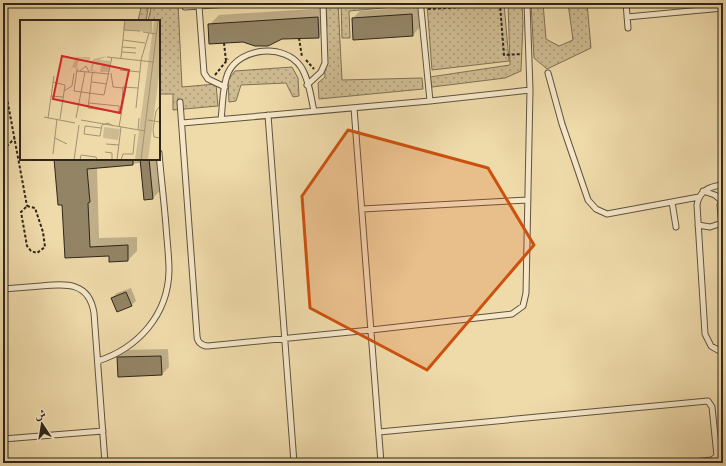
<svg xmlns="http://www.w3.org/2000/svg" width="726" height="466" font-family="'Gentium Book Plus',Amiri,serif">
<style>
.grass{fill:url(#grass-dots);stroke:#7e7056}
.shadow{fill:#0003}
.building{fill:#938465;stroke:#2f261b}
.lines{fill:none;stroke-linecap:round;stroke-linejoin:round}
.lane-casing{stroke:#5f533f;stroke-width:7}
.path{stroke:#2f261b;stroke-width:2;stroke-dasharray:3 2;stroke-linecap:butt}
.lane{stroke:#f5e7c8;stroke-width:5}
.marked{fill:#cc510e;fill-opacity:0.2;stroke:#cc510e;stroke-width:3;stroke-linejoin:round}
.inset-road{fill:none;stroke:#a29271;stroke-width:1}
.view{fill:#d62828;fill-opacity:0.15;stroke:#d62828;stroke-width:2}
.inset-edge{fill:none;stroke:#2f261b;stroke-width:2}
</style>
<defs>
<pattern id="grass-dots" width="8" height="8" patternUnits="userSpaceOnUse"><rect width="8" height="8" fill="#cebb92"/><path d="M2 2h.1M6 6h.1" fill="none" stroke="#a89876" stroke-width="1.8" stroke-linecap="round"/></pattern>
</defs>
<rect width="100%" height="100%" fill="#efdaaa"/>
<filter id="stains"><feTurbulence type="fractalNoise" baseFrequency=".005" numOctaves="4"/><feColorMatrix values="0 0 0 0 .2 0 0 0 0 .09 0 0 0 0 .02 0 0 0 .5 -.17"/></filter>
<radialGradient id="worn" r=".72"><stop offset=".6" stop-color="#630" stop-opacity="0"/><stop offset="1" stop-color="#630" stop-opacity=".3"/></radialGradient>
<path class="grass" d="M 142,3 L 149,3 L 146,21 L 138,21 Z
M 152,3 L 178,3 L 182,87 L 216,84 L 218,106 L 173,110 L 173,94 L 159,94 L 159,21 L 148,21 Z
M 321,3 L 338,3 L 342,80 L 422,78 L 423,89 L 319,99 L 318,83 L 325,77 Z
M 341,3 L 504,3 L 509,61 L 432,70 L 427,4 L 349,11 L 350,38 L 342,38 Z
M 508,3 L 522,3 L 523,24 L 521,71 L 505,78 L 432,87 L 430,77 L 510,65 Z
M 531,3 L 543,3 L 546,39 L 559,46 L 573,40 L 568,3 L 587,3 L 591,48 L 547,69 L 534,58 Z
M 292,67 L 298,78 L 299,96 L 293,97 L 286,83 L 241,85 L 236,101 L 229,102 L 228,80 L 235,71 Z"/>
<path class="shadow" d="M 419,7 L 420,27 L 413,35 L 353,18 L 360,11 Z
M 327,8 L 328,27 L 318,37 L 282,38 L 209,25 L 219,15 Z
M 55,159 L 159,159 L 162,189 L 153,198 L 141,163 L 97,167 L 99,238 L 137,237 L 137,251 L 128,260 L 110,261 L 110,255 L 66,257 L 63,204 Z
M 131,288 L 136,301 L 131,305 L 112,298 L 117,293 Z
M 168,349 L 169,367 L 162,374 L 118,358 L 125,350 Z"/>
<path class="building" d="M 412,14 L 413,36 L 353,40 L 352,18 Z
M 318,17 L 319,38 L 282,39 L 268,46 L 255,46 L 243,42 L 209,44 L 208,24 Z
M 54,159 L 133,159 L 133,165 L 87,169 L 90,202 L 88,203 L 90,247 L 128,245 L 128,261 L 109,262 L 109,256 L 65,258 L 62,205 L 58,205 Z
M 140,159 L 149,159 L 153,199 L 144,200 Z
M 126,292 L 132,306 L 117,312 L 111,298 Z
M 161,356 L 162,375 L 118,377 L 117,357 Z"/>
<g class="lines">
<g class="lane-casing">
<path id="lane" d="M 626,3 L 628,28
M 199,6 L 204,73 L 208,79 L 225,87
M 185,7 L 243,3
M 421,9 L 430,101
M 627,17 L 723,8
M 548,73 L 562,124 L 588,200 L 596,209 L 607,214 L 699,197
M 307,85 L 321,72 L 325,63 L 323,3
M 180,102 L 197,336 C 197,342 202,346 208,346 L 371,330 L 512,314 L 523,306 L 526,293 L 530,90 L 527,3
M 354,108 L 381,463
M 268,115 L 294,463
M 221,119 C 223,105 222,87 228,73 C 240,47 285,43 301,67 C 309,79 311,98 314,111
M 182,123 L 430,101 L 530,90
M 723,185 C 709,186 699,191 697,205 L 705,334 L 711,346 L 723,353
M 703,191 L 715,195 L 721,200
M 723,196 L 720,205 L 723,240
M 672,202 L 676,227
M 362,209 L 528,200
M 698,225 L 710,227 L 722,223
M 3,289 C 16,288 28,287 41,286 C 65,284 89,281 94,313 L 105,463
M 98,361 C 138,348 168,315 169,271 C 169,256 167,241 166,226 C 164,201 161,177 159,153
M 379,432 L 708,401 L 712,407 L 717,456 L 712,460 L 683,463
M 3,439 L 103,431"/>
</g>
<path class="path" d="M 428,9 L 500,5 L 504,55 L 522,54
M 299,38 L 302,57
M 224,43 L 226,61
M 306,60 L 314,69
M 215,75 L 228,59
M 3,77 L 27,206
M 3,150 L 15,138
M 27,206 L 35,208 L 43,232 L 45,247 L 37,253 L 31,251 L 27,246 L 21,212 Z"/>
<use href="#lane" class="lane"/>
</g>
<path class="marked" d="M 348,130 L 488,168 L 534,245 L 427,370 L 310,308 L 302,196 Z"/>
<g transform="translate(20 20)">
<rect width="140" height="140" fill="#efdaaa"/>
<path d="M 104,0 L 131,0 L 130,12 L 103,10 ZM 140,0 L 140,47 L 128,140 L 115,140 L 134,1 ZM 58,33 L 57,37 L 70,37 L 70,40 L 59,38 L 57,47 L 60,50 L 53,47 L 50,52 ZM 87,36 L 79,40 L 90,41 L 91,36 L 89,52 L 80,52 L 81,45 L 74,44 L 72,50 L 79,52 L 70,51 L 73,39 ZM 84,107 L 100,109 L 98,120 L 83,118 Z" fill="#cebb92"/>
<path class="inset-road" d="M 104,10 L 120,11M 123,12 L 137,14M 131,13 L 131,0M 103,20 L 125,23M 102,27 L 116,28M 102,32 L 116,33M 87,37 L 134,42M 101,38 L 105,0M 59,40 L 72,42M 121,40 L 129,13M 57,49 L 54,71 L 84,75 L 92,37M 100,50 L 120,52M 57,51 L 89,54M 60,51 L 66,46 L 69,52M 91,53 L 93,67 L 103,68M 33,62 L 45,65 L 40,99M 72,62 L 87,64M 44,71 L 52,66 L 54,53M 31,76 L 43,77M 69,83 L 99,86 L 99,92 L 68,88 L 72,55 L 73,53M 102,84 L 103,67 L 118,68M 140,86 L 136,91 L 133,110 L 134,117 L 140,118M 116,88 L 121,41M 24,97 L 55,103M 28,98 L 34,56M 56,98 L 65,52M 61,100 L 125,111M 128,100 L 140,102M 99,107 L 106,67M 81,108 L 65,106 L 64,114 L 79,116 L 80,116 L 82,105 L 88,103 L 93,106M 118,110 L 119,98M 35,118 L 47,124M 86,124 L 99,125M 85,132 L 92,133 L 92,140M 33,134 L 37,99M 54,140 L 59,105M 60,140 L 61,135 L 76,137 L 77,140M 97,140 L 101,107M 101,140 L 103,134 L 113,134 L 115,114M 121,140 L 138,1"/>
<path class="view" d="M 42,36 L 109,50 L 100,93 L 33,79 Z"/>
<rect width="140" height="140" class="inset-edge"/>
</g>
<rect width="726" height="466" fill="none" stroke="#efdaaa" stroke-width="16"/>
<rect x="4" y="4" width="718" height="458" fill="none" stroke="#2f261b" stroke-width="2"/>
<rect x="8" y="8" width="710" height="450" fill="none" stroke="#2f261b"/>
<g transform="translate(42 424) rotate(348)" stroke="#f5e7c8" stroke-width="3" paint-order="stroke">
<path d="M0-3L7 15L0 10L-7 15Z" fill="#2f261b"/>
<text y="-6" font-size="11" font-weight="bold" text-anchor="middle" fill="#2f261b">ش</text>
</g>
<rect width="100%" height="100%" filter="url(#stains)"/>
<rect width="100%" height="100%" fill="url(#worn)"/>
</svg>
